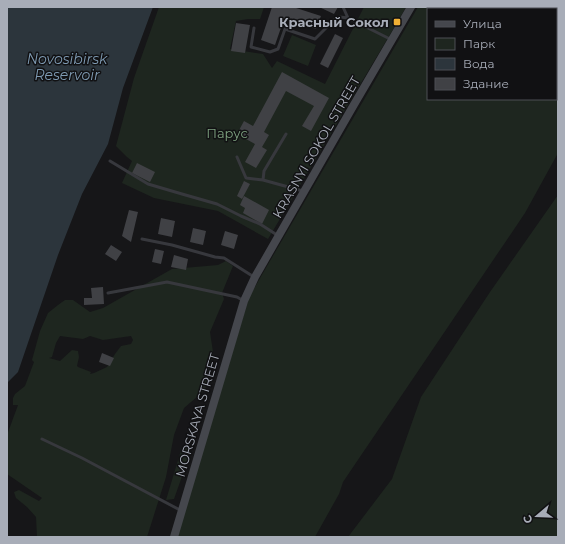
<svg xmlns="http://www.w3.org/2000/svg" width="565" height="544" font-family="Montserrat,sans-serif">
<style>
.green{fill:#1e261f;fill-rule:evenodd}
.water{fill:#2c353c}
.building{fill:#404145}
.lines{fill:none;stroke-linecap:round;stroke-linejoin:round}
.lane{stroke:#37383d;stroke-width:3}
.secondary{stroke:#45474d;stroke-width:8}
.poi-dot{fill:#f2b134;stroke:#111113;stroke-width:1.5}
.labels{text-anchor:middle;stroke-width:3;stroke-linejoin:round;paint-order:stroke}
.poi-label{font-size:13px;font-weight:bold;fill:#a8adb8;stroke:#111113;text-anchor:end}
.park-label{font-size:13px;fill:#7fa381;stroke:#111113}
.street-label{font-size:13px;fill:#a8adb8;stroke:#111113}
.water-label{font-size:14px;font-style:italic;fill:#7f9bb3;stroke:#111113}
</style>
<rect width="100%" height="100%" fill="#161618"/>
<path class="green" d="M 159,7 L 264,7 L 260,19 L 248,19 L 236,21 L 230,49 L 263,54 L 272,68 L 277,61 L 325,84 L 364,7 L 406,7 L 398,21 L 268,239 L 218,211 L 154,198 L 122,183 L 132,161 L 127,157 L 116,146 L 134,78 Z
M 418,7 L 558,7 L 558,153 L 525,213 L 343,482 L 339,494 L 315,537 L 177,537 L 249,297 ZM 428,9 L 556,9 L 556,99 L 428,99 Z
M 292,35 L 316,45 L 308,66 L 283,56 Z
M 558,195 L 558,537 L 348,537 L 392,479 L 421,397 L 490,292 Z
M 226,261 L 233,266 L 222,293 L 224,299 L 210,332 L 213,352 L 205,390 L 184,408 L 174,435 L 166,477 L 147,537 L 37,537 L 36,517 L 27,507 L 16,498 L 14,492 L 19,490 L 39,501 L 42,498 L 7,474 L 7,435 L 18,405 L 13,405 L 13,398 L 15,394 L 25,386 L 34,362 L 32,360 L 40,331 L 48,313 L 58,305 L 65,300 L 73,300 L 90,312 L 103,308 L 172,269 L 218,265 ZM 60,336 L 83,339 L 90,336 L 103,340 L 131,336 L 133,340 L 131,344 L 121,346 L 115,354 L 107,367 L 94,373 L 90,374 L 91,372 L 78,367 L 77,366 L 79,357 L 78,351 L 72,350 L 60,361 L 49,358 L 52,357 L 56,343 Z
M 190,444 L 190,454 L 174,499 L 166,500 L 182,447 Z"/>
<path class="water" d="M 7,7 L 153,7 L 123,88 L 108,144 L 82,194 L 58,255 L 18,372 L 7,383 Z"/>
<path class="building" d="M 272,7 L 280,7 L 284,8 L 284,7 L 293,7 L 321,16 L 316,29 L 284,19 L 275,45 L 261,40 Z
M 319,7 L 338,7 L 334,14 Z
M 236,23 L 250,25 L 245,53 L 231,51 Z
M 335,34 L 343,38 L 328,68 L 320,64 Z
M 282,72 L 329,98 L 311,131 L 302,126 L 314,106 L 286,91 L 264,132 L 269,135 L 262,147 L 267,150 L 256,168 L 245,162 L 255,144 L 237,134 L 244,121 L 253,126 Z
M 137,163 L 155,172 L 150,182 L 132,173 Z
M 244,181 L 250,184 L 242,199 L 237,196 Z
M 244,196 L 269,210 L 262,224 L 243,213 L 245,208 L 240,205 Z
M 129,210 L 138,212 L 131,242 L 122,236 Z
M 161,218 L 175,221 L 172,237 L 158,234 Z
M 193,228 L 206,231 L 203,245 L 190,242 Z
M 225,231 L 238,235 L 234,249 L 221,245 Z
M 111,245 L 122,252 L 116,261 L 105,254 Z
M 155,249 L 164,251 L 161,264 L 152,262 Z
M 174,255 L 188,259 L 186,270 L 171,267 Z
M 103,287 L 104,304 L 84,305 L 84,298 L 92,298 L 91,288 Z
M 102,353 L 114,358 L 110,366 L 99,362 Z"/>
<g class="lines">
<path class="lane" d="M 343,7 L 348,18
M 254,28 L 251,47 L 270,52 L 278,49 L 285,29 L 315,39 L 334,20 L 340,17 L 348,18 L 390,39
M 237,157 L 246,178 L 263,180 L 303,191
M 110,161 L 148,184 L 182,194 L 217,204 L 241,216 L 260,224 L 277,235
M 263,180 L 264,171 L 286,134
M 142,239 L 172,245 L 215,257 L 224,258 L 254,277
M 108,293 L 167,282 L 237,297 L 244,301
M 42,439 L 82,458 L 180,510"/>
<path class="secondary" d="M 174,537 L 244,301 L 255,277 L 352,108 L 411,7"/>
</g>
<rect class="poi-dot" x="393" y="18" width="8" height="8" rx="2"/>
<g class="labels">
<g class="poi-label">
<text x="389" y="27">Красный Сокол</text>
</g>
<g class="park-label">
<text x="227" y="138">Парус</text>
</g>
<g class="street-label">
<text transform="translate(316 147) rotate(-60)" y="5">KRASNYI SOKOL STREET</text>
<text transform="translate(197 415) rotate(-74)" y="5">MORSKAYA STREET</text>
</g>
<g class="water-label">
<text x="67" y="64">Novosibirsk<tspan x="67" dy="16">Reservoir</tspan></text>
</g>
</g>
<rect width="565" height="544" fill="none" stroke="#a8adb8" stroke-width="16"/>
<rect x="427" y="8" width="130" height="92" fill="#111113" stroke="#4d4f55"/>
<rect x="435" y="21" width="20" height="6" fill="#45474d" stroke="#4d4f55"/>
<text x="463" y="28" font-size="12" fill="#a8adb8">Улица</text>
<rect x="435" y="38" width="20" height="12" fill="#1e261f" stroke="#4d4f55"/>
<text x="463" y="48" font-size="12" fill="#a8adb8">Парк</text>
<rect x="435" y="58" width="20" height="12" fill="#2c353c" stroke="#4d4f55"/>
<text x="463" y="68" font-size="12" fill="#a8adb8">Вода</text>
<rect x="435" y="78" width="20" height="12" fill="#404145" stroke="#4d4f55"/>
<text x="463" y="88" font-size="12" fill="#a8adb8">Здание</text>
<g transform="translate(537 516) rotate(251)" stroke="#111113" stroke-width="3" paint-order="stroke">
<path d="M0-3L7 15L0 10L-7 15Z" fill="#a8adb8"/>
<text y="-6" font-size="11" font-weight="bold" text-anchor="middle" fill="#a8adb8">С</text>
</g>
</svg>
